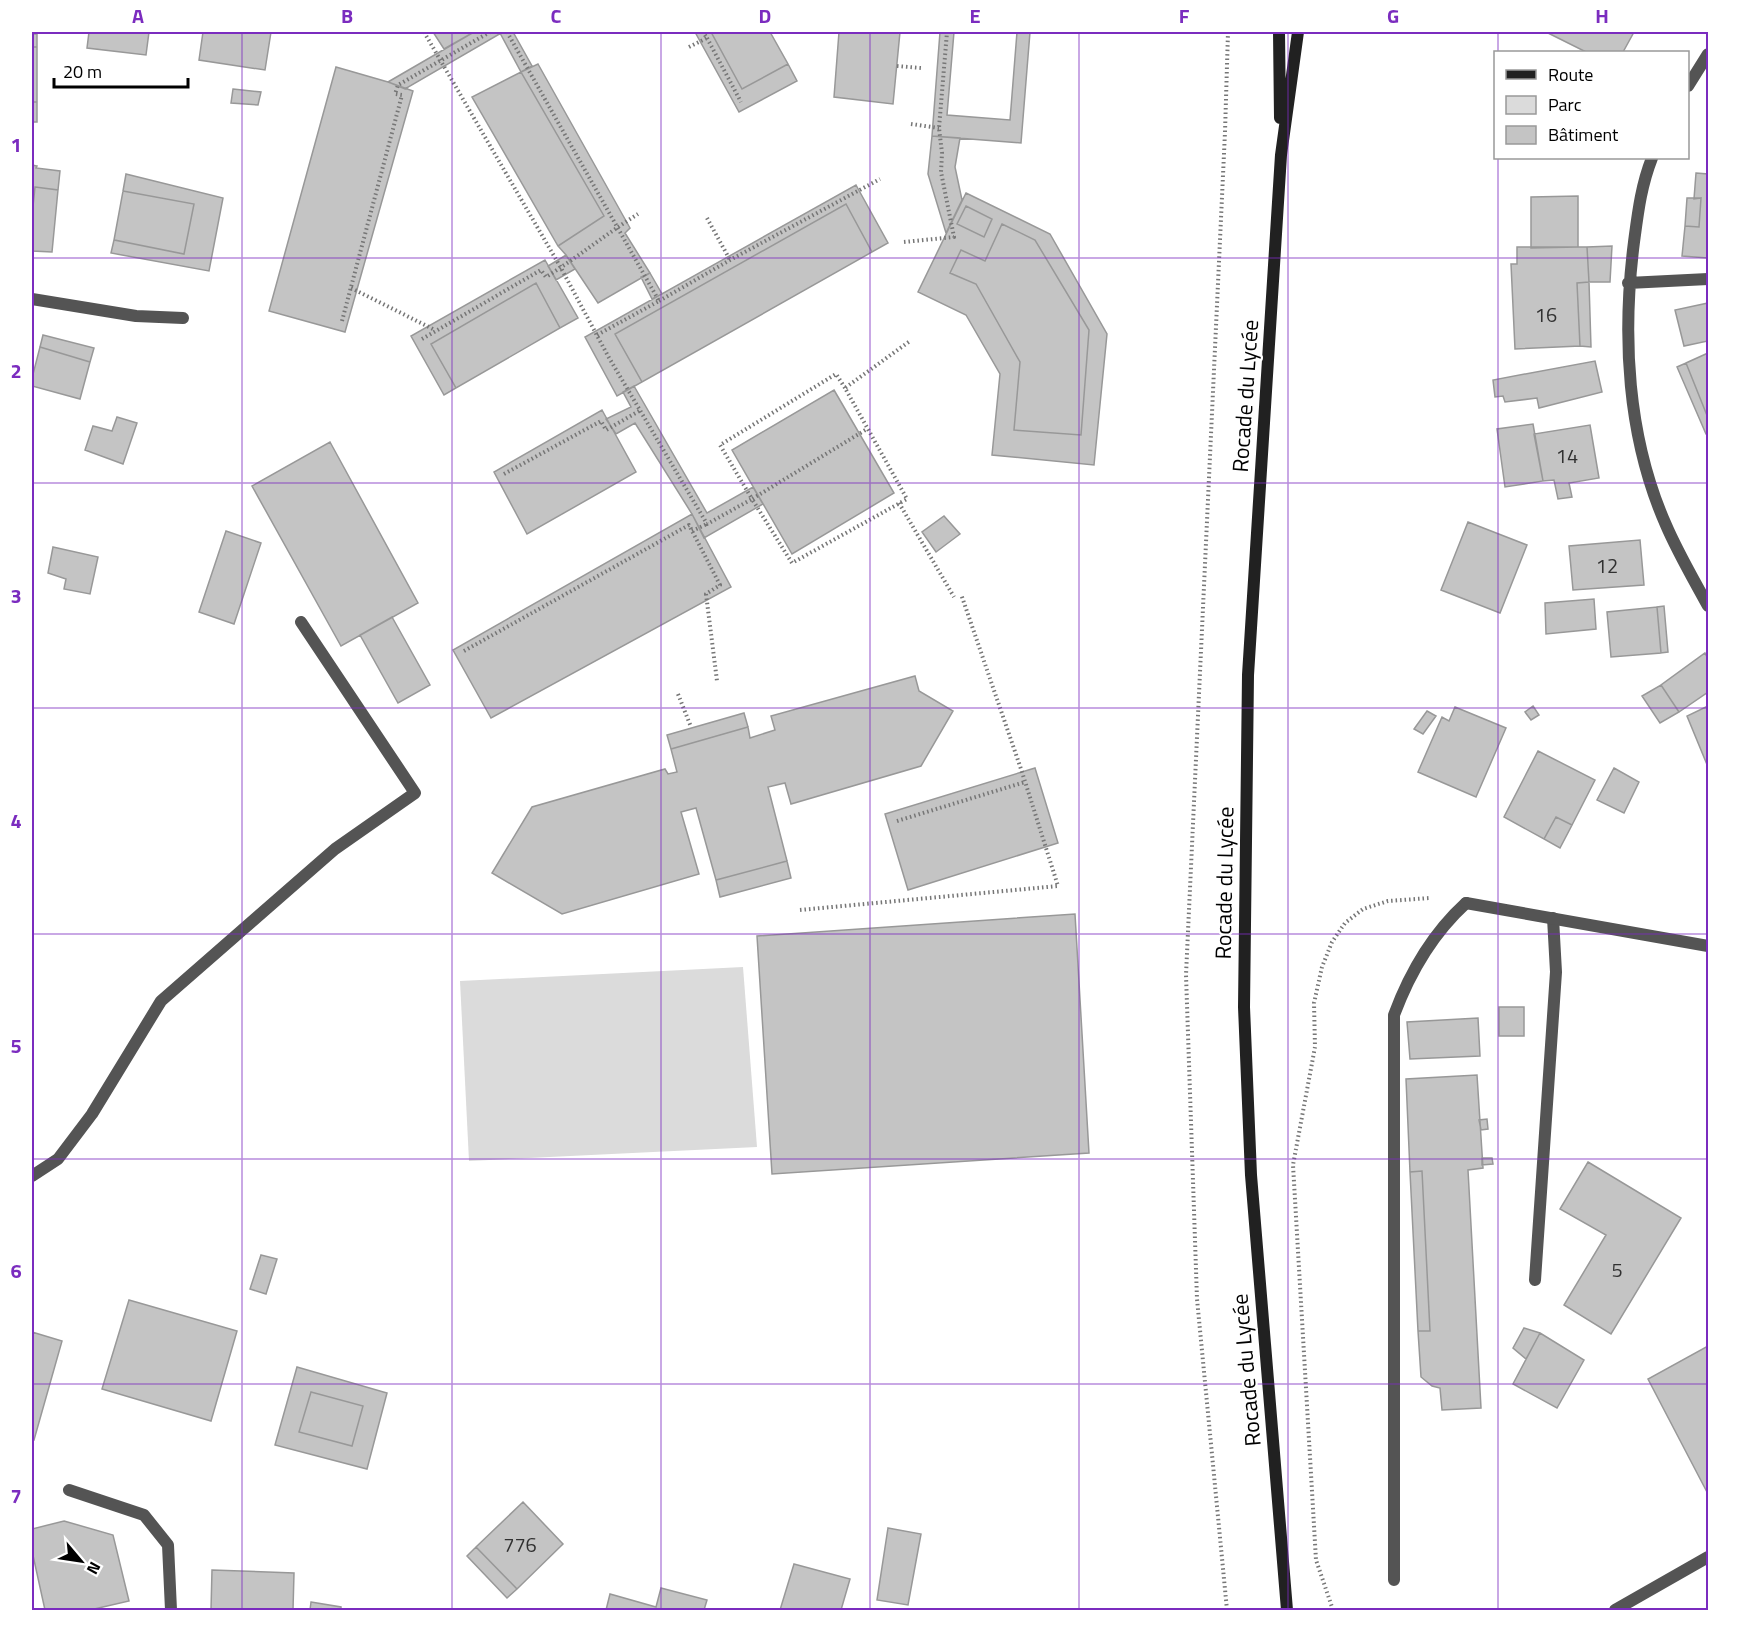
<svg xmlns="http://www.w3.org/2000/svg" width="1740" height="1642" font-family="'Titillium Web',sans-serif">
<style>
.green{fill:#dbdbdb}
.building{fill:#c4c4c4;stroke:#989898;stroke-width:1.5;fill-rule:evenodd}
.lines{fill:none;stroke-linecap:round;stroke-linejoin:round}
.path{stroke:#767676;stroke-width:4;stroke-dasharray:1.5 3;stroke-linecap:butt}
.service{stroke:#545454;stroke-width:12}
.minor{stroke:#545454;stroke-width:12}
.tertiary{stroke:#545454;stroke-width:12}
.secondary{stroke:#212121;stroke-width:12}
.grid{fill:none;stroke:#7b2cbf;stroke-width:1.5;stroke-opacity:0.55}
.labels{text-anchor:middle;stroke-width:4.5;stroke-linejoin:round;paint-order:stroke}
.number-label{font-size:20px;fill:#313131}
.street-label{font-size:22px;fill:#000;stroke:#fff}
.neatline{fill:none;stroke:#7b2cbf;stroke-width:2}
.grid-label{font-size:20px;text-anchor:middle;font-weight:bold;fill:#7b2cbf}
</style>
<rect width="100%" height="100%" fill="#fff"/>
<path class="green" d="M 743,967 L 757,1147 L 469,1161 L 460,981 Z"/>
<path class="building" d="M 89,32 L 149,32 L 146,55 L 87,48 Z
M 203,32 L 271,32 L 265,70 L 199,60 Z
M 433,32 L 474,32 L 444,49 Z
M 474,32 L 503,32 L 405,89 L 388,82 Z
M 503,32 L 513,32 L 532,66 L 521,72 L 500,33 Z
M 695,32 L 711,32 L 742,89 L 788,64 L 797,81 L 739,112 Z
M 711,32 L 770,32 L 788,64 L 742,89 Z
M 839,32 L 900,32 L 893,104 L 834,97 Z
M 940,32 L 1030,32 L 1021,143 L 932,136 Z
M 954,32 L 1017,32 L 1010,120 L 947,115 Z
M 1546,32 L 1634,32 L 1623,52 L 1586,52 Z
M 32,34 L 37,34 L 37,47 L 32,47 Z
M 32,47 L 37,47 L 37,102 L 32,102 Z
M 538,64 L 630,228 L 625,233 L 650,273 L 598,303 L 566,255 L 558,246 L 604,216 L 521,72 Z
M 336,67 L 388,82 L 413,91 L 345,332 L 269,311 Z
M 521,72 L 604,216 L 558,246 L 472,97 Z
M 233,89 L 261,92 L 258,105 L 231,103 Z
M 32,102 L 37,102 L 37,122 L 32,122 Z
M 932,136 L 960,138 L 955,167 L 962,200 L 946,233 L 928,174 Z
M 32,165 L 37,166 L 36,168 L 60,171 L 58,190 L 35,187 L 32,216 Z
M 1696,173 L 1708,174 L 1708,258 L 1682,256 L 1685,226 L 1699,227 L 1701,198 L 1694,199 Z
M 126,174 L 223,198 L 209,271 L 111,253 L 114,240 L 184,254 L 194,204 L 123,191 Z
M 856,185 L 888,243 L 872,252 L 846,204 L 615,334 L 642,382 L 617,396 L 585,337 Z
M 35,187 L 58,190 L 52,252 L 32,251 L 32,216 Z
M 123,191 L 194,204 L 184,254 L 114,240 Z
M 966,193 L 1050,234 L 1107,334 L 1094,465 L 992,455 L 1000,374 L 966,315 L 918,292 ZM 966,206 L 992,219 L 984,237 L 957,224 ZM 1002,224 L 1035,240 L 1089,330 L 1081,435 L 1014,430 L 1020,362 L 976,284 L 950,273 L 961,250 L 985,261 Z
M 1578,196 L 1578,247 L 1531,248 L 1531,197 Z
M 1687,198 L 1701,198 L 1699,227 L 1685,226 Z
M 846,204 L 872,252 L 642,382 L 615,334 Z
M 966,206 L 992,219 L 984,237 L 957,224 Z
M 1002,224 L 1035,240 L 1089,330 L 1081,435 L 1014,430 L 1020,362 L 976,284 L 950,273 L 961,250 L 985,261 Z
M 1612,246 L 1610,282 L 1589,282 L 1587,247 Z
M 1517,247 L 1587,247 L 1589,282 L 1577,283 L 1580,346 L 1515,349 L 1511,264 L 1517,264 Z
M 566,255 L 575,269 L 556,280 L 548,266 Z
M 545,260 L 578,318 L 560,328 L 536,283 L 431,344 L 456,388 L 444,395 L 411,336 Z
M 650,273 L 662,294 L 652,299 L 641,277 Z
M 1589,282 L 1591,347 L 1580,346 L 1577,283 Z
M 536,283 L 560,328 L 456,388 L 431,344 Z
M 1708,303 L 1708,341 L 1684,346 L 1675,310 Z
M 43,335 L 94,348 L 90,362 L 40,347 Z
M 40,347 L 90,362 L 80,399 L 32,386 L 32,378 Z
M 1708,353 L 1708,418 L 1686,363 Z
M 1595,361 L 1602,392 L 1539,408 L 1537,398 L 1505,402 L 1503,396 L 1495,397 L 1493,380 Z
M 1686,363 L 1708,418 L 1708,434 L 1706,434 L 1677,367 Z
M 634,386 L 707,513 L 753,487 L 763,504 L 704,538 L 692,514 L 635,423 L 616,434 L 606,419 L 631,407 L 623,392 Z
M 834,390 L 894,493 L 792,554 L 732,450 Z
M 602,410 L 636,472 L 527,534 L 494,472 Z
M 117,417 L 137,423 L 123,464 L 85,450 L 93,426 L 112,431 Z
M 1533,424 L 1543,481 L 1505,487 L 1497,429 Z
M 1590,425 L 1599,478 L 1569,483 L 1572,497 L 1558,499 L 1554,480 L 1543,481 L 1534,434 Z
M 330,442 L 418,603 L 341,646 L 252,486 Z
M 692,514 L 731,587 L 491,718 L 453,650 Z
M 944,516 L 960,534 L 936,552 L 922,532 Z
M 1468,522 L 1527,545 L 1500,613 L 1441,590 Z
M 226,531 L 261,543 L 234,624 L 199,612 Z
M 1640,540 L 1644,585 L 1573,590 L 1569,546 Z
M 53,547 L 98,557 L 90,594 L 64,589 L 66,579 L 48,573 Z
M 1594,599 L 1596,629 L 1546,634 L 1545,603 Z
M 1664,606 L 1668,652 L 1661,653 L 1657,607 Z
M 1657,607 L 1661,653 L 1611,657 L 1607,612 Z
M 392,617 L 430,685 L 398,703 L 360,635 Z
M 1705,653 L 1708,659 L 1708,692 L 1679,712 L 1661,685 Z
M 915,676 L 919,691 L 953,711 L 921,766 L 791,804 L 785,783 L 768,787 L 787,861 L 716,880 L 696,808 L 681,812 L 699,874 L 562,914 L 492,873 L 532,807 L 665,769 L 668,774 L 677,772 L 671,749 L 748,727 L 750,738 L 775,730 L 771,716 Z
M 1661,685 L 1679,712 L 1660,723 L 1642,696 Z
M 1533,706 L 1539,715 L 1531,720 L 1525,712 Z
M 1708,706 L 1708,767 L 1687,716 Z
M 1455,707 L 1506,728 L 1476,797 L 1418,772 L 1442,717 L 1449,721 Z
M 1427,711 L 1436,716 L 1423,734 L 1414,729 Z
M 744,713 L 748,727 L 671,749 L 667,735 Z
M 1538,751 L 1595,780 L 1572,825 L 1556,817 L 1544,839 L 1504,817 Z
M 1035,768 L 1058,843 L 908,890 L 885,814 Z
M 1614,768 L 1639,782 L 1624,813 L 1597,800 Z
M 1556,817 L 1572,825 L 1560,848 L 1544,839 Z
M 787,861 L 791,878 L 720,897 L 716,880 Z
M 1075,914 L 1089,1153 L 772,1174 L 757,936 Z
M 1499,1007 L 1524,1007 L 1524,1036 L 1499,1036 Z
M 1478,1018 L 1480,1056 L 1410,1059 L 1407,1022 Z
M 1477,1075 L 1483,1168 L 1468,1170 L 1481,1408 L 1442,1410 L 1440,1388 L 1432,1386 L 1421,1377 L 1418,1331 L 1430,1331 L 1422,1171 L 1410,1172 L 1406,1079 Z
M 1487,1119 L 1488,1129 L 1481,1130 L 1479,1120 Z
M 1482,1158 L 1492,1158 L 1493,1164 L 1482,1165 Z
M 1588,1162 L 1681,1218 L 1611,1334 L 1564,1305 L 1606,1235 L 1560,1209 Z
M 1422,1171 L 1430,1331 L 1418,1331 L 1410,1172 Z
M 261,1255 L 277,1259 L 266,1294 L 250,1289 Z
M 129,1300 L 237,1331 L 211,1421 L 102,1389 Z
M 1524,1328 L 1540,1333 L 1526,1359 L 1513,1348 Z
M 32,1332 L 62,1341 L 34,1440 L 32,1439 Z
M 1540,1333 L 1584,1360 L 1557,1408 L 1513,1384 Z
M 1708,1346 L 1708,1494 L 1648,1379 Z
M 297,1367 L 387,1393 L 367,1469 L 275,1445 ZM 311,1392 L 363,1406 L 352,1446 L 299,1432 Z
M 311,1392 L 363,1406 L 352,1446 L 299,1432 Z
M 523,1502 L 563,1544 L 517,1589 L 476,1547 Z
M 64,1521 L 113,1535 L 129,1601 L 90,1610 L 45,1610 L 32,1551 L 32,1529 Z
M 888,1528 L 921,1534 L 908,1605 L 877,1600 Z
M 476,1547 L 517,1589 L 507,1598 L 467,1556 Z
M 794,1564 L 850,1579 L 841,1610 L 780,1610 Z
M 212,1570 L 294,1573 L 293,1610 L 211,1610 Z
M 661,1588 L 707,1600 L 704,1610 L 606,1610 L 610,1594 L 656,1607 Z
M 311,1602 L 341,1607 L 341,1610 L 310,1610 Z"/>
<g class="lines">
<path class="path" d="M 424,32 L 561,268 L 608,356 L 707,524 L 752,499 L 792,563 L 907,499 L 845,388 L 910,341
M 507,32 L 659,301 L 597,335
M 707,38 L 741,102
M 689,47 L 707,38 L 703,32
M 897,66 L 921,68
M 911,124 L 939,128
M 707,218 L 730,260
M 904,242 L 954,237 L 941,172 L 942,153 L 939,128 L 947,32
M 351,288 L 435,330
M 659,301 L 730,260 L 880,179
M 342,321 L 402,95 L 395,94 L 398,85 L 490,32
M 422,339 L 541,270 L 546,277 C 578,257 606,234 638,214
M 845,388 L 836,374 L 720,445 L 752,499 L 867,429
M 504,474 L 601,421 L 606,430 L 641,410
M 899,503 L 954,597
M 692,531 L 707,524
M 464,651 L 689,525 L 720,585 L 706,594 L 717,681
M 678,694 L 691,727
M 897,821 L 1025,782
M 800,910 L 1058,886 L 1022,772 L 961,594
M 1227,1610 L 1197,1299 L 1186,975 L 1225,132 L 1228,32
M 1333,1610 L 1316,1560 L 1293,1165 L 1315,1047 L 1314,1003 L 1322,967 L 1332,942 L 1345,923 L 1363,909 L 1388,901 L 1430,898"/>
<path class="service" d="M 32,1176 L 58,1159 L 92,1114 L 161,1001 L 335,849 L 415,793 L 301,622
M 1535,1280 L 1556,972 L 1553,918
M 1394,1580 L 1394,1015 C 1410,972 1432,934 1466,903"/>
<path class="minor" d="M 1688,86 L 1708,54
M 1652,158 C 1641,186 1638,212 1634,242 C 1622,336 1627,437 1666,525 C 1678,553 1694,580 1708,606
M 1628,283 L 1708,279
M 32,299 L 136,316 L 183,318
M 1466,903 L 1708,946
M 69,1490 L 144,1515 L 168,1545 L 171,1610"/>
<path class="tertiary" d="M 1615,1610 L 1708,1557"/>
<path class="secondary" d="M 1279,32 L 1280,118
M 1287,1610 L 1251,1175 L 1244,1007 L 1248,675 L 1281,155 L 1298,32"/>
</g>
<path class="grid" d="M 242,32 L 242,1610M 452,32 L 452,1610M 661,32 L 661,1610M 870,32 L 870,1610M 1079,32 L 1079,1610M 1288,32 L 1288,1610M 1498,32 L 1498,52M 1498,158 L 1498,1610M 32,258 L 1708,258M 32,483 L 1708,483M 32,708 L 1708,708M 32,934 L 1708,934M 32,1159 L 1708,1159M 32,1384 L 1708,1384"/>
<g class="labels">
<g class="number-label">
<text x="1546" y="322">16</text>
<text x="1567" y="463">14</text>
<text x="1607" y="573">12</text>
<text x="1617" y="1277">5</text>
<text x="520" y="1552">776</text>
</g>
<g class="street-label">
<text transform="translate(1245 396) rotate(-86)" y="8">Rocade du Lycée</text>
<text transform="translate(1224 883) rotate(-89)" y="8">Rocade du Lycée</text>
<text transform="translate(1246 1370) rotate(-95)" y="8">Rocade du Lycée</text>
</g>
</g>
<rect width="1740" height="1642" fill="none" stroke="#ffffff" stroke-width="66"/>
<rect x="1494" y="51" width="195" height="108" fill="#ffffff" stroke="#999999" stroke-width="1.5"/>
<rect x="1506" y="70" width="30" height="9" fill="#212121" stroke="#999999" stroke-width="1.5"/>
<text x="1548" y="81" font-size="18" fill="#000000">Route</text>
<rect x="1506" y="96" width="30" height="18" fill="#dbdbdb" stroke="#999999" stroke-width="1.5"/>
<text x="1548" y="111" font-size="18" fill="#000000">Parc</text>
<rect x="1506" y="126" width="30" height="18" fill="#c4c4c4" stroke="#999999" stroke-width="1.5"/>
<text x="1548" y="141" font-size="18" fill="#000000">Bâtiment</text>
<g transform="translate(81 1561) rotate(119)" stroke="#ffffff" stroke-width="4.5" paint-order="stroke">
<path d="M0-4.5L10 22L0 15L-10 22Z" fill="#000000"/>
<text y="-9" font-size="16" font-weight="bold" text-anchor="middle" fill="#000000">N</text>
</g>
<path d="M54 78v9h134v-9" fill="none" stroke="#000000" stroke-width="3"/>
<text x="63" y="78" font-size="18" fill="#000000" stroke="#ffffff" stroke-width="4.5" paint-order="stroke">20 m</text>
<rect x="33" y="33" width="1674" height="1576" class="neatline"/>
<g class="grid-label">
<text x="138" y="23">A</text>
<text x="347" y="23">B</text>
<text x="556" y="23">C</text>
<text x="765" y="23">D</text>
<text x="975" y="23">E</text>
<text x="1184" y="23">F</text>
<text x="1393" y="23">G</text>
<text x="1602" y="23">H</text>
<text x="16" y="152">1</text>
<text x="16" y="378">2</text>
<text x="16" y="603">3</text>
<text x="16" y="828">4</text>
<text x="16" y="1053">5</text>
<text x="16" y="1278">6</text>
<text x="16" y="1503">7</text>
</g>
</svg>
